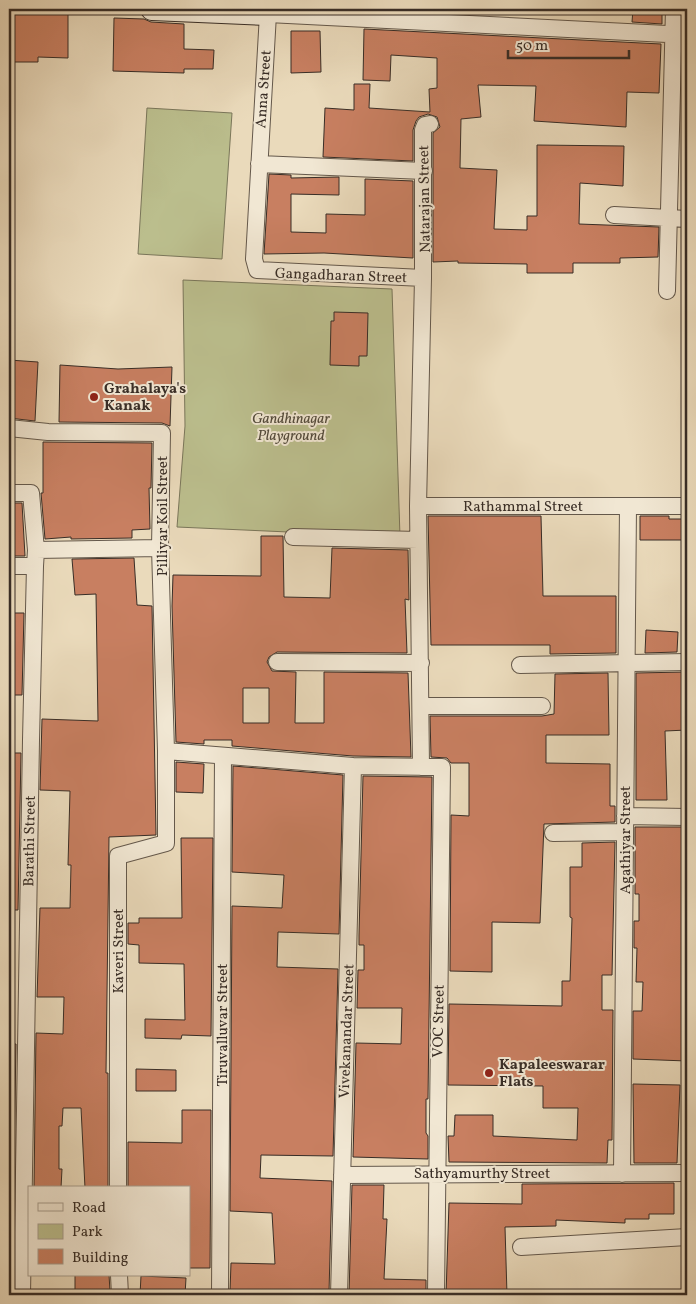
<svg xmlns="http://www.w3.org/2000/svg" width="696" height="1304" font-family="Vollkorn,serif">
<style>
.green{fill:#bbbe8d;stroke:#7a765a}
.building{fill:#c87f61;stroke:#382d26;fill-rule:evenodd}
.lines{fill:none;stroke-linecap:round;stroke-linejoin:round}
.street-casing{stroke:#64584b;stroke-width:18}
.secondary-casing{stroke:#382d26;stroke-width:24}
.street{stroke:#f1e7d3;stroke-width:16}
.secondary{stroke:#f1e7d3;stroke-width:22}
.poi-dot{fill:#8f2418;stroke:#f1e7d3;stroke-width:2}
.labels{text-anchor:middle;stroke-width:4;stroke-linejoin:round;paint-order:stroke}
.street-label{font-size:15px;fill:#382d26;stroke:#f1e7d3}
.poi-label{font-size:15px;font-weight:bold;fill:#382d26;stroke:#f1e7d3;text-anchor:start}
.park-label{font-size:15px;font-style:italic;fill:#524a3b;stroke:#f1e7d3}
</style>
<rect width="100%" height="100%" fill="#eadabb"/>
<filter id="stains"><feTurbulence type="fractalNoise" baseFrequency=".004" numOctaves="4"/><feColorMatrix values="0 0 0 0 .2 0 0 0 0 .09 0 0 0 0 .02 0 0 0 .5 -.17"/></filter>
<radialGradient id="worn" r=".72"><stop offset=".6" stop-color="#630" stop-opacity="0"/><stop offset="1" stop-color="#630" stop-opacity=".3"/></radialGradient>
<path class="green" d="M 147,108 L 232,113 L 222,259 L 138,254 Z
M 183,280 L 392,289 L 400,537 L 177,527 L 185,426 Z"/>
<path class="building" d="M 633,9 L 662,9 L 662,24 L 632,22 Z
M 9,13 L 68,14 L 68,58 L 38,57 L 38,62 L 9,62 Z
M 114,18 L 144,19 L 151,22 L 184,24 L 184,49 L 214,50 L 213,69 L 184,69 L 184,73 L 113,71 Z
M 364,29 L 661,44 L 659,93 L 627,92 L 626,127 L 534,121 L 536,86 L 478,85 L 481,117 L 461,119 L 460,168 L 497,170 L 494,229 L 527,230 L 527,216 L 537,216 L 537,145 L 624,146 L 623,186 L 580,183 L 579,224 L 659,227 L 658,257 L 620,258 L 620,263 L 573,263 L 573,273 L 527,273 L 527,264 L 458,263 L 458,261 L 433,262 L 433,133 L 440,127 L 437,117 L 428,114 L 419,117 L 416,121 L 413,130 L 413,161 L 323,157 L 325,108 L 354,110 L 354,84 L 370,84 L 369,108 L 430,112 L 429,89 L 437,88 L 437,58 L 391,55 L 390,81 L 363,80 Z
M 291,31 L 320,31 L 321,72 L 291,73 Z
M 269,174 L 291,175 L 291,178 L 339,177 L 339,195 L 291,194 L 291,232 L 326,233 L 326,214 L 365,215 L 365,179 L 413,181 L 413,258 L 324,253 L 264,254 Z
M 334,312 L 368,313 L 367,356 L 359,356 L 359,366 L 330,365 L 331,321 L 334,321 Z
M 9,360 L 38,362 L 35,421 L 9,418 Z
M 60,365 L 118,369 L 172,367 L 170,426 L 162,423 L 59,422 Z
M 43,442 L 152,443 L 151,488 L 149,488 L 150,529 L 132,530 L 132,538 L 71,539 L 71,537 L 45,539 L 41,493 L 43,493 Z
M 9,503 L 22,503 L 25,556 L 9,556 Z
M 428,516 L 541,516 L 543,596 L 616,596 L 616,653 L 550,654 L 550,645 L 431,645 Z
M 640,516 L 669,516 L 669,519 L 687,519 L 687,540 L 640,540 Z
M 261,536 L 283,536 L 284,597 L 330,598 L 332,548 L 408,550 L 409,600 L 405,599 L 407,653 L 277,652 L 269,657 L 267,662 L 272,671 L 296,672 L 295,723 L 324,723 L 324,672 L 408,673 L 411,757 L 353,756 L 232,746 L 232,740 L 204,740 L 204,744 L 176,742 L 172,606 L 173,575 L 261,576 ZM 243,688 L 269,688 L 269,723 L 243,723 Z
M 134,558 L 137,605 L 152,606 L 156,835 L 109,837 L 106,1073 L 108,1073 L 108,1188 L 85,1188 L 81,1108 L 63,1108 L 62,1126 L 59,1126 L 59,1169 L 62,1169 L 61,1188 L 34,1188 L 36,1033 L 63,1034 L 64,997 L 37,997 L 40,908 L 70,908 L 71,865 L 68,865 L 70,791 L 40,790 L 42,719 L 98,721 L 96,594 L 75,595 L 72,559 Z
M 9,613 L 24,613 L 22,695 L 9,695 Z
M 646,630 L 678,632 L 677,652 L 645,653 Z
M 686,672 L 687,730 L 665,731 L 667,800 L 636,800 L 636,673 Z
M 608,673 L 609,735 L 546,735 L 546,763 L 610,764 L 610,806 L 615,806 L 615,822 L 544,824 L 540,923 L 492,922 L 492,972 L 450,971 L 451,815 L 469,816 L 469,763 L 451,763 L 447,758 L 431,757 L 430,716 L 542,716 L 554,714 L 555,674 Z
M 9,753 L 21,753 L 18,910 L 9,910 Z
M 176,762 L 204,764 L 203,793 L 176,792 Z
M 233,766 L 343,775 L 339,934 L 278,932 L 277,967 L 338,969 L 333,1156 L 261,1155 L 260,1178 L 332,1181 L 329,1292 L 230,1292 L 231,1263 L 275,1264 L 272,1213 L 230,1211 L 232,906 L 282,908 L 284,875 L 232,872 Z
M 363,776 L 432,777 L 428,1099 L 426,1099 L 426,1133 L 428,1136 L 428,1159 L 353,1157 L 356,1043 L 401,1044 L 402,1008 L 357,1008 L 358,970 L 364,970 L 364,945 L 359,945 L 359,935 Z
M 635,827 L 687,827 L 687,1061 L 633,1059 L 633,1011 L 642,1011 L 643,982 L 636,982 L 637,948 L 634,948 L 634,921 L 639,921 L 639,894 L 635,894 Z
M 181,838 L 213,838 L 211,1036 L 182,1035 L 181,1039 L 145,1038 L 145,1019 L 185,1020 L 184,964 L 139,963 L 139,945 L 128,944 L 128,923 L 139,923 L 139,918 L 182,918 Z
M 615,842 L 612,975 L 602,975 L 602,1010 L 613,1010 L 612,1140 L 608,1140 L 607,1163 L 449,1162 L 448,1136 L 454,1136 L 455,1115 L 493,1115 L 493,1136 L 577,1140 L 578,1108 L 543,1108 L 543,1086 L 448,1085 L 449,1004 L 562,1006 L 562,981 L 570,981 L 572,918 L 570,917 L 570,867 L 582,867 L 582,843 Z
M 9,1044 L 16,1044 L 13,1212 L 9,1212 Z
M 136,1069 L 176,1070 L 176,1091 L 136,1091 Z
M 633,1084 L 680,1085 L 677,1163 L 634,1163 Z
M 182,1110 L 211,1110 L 210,1268 L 189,1268 L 189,1188 L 128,1188 L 128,1142 L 182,1143 Z
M 674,1183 L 674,1214 L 649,1214 L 649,1219 L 625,1219 L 625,1223 L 556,1220 L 556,1226 L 505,1227 L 507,1295 L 446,1295 L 449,1203 L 522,1204 L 522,1184 Z
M 352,1185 L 384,1185 L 383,1219 L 387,1219 L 384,1279 L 426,1280 L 426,1295 L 349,1295 Z
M 75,1275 L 109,1275 L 110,1291 L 75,1291 Z
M 141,1276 L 186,1278 L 185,1295 L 140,1295 Z"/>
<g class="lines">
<g class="street-casing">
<path id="street" d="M 259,164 L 424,171
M 614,215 L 687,219
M 423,278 L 423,130 L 425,125 L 430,124
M 667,291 L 674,9
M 9,428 L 48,432 L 162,433 L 160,548 L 166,751 L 166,843 L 118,856 L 118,1188
M 9,493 L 31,493 L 36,550
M 418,506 L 687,506
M 293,537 L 418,540
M 9,566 L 35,566 L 36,550 L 160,548
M 277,662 L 421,663
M 520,665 L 687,662
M 421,706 L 542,706
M 166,751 L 353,766 L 442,767 L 436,1295
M 421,767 L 418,506 L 423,278 L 257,270 L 254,259 L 268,14 L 687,35
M 625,816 L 687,817
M 553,833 L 625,832
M 622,1174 L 628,506
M 342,1175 L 687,1173
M 521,1247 L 687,1237
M 119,1275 L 120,1295
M 22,1295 L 31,740 L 35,566
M 220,1295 L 223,756
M 339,1295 L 353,766"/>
</g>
<g class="secondary-casing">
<path id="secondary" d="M 152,9 L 268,14 L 268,9"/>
</g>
<use href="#street" class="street"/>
<use href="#secondary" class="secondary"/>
</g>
<g class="poi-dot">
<circle cx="94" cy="397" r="5"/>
<circle cx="489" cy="1073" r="5"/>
</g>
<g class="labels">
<g class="street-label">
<text transform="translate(263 89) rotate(-86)" y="5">Anna Street</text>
<text transform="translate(424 199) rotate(-91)" y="5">Natarajan Street</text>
<text transform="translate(341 275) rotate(2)" y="5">Gangadharan Street</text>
<text x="523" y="511">Rathammal Street</text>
<text transform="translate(162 516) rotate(-90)" y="5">Pilliyar Koil Street</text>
<text transform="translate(625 840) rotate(-90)" y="5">Agathiyar Street</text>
<text transform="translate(29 841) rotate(-89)" y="5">Barathi Street</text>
<text transform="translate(118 951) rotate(-90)" y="5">Kaveri Street</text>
<text transform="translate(438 1021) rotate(-89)" y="5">VOC Street</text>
<text transform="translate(222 1025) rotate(-90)" y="5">Tiruvalluvar Street</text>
<text transform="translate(346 1031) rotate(-88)" y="5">Vivekanandar Street</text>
<text x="482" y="1178">Sathyamurthy Street</text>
</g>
<g class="poi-label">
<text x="104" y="393">Grahalaya's<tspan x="104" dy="17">Kanak</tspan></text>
<text x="499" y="1069">Kapaleeswarar<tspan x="499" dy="17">Flats</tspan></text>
</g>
<g class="park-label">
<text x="291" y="423">Gandhinagar<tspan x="291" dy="17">Playground</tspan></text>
</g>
</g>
<rect width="696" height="1304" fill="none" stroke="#eadabb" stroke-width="30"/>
<rect x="10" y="10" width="676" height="1284" fill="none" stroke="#382d26" stroke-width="2.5"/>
<rect x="15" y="15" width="666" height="1274" fill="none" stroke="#382d26"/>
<rect x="28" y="1186" width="162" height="90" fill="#f1e7d3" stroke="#a79d8e"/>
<rect x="38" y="1203" width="25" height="8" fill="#f1e7d3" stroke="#a79d8e"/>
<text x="72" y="1212" font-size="15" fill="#382d26">Road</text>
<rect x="38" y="1224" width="25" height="15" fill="#bbbe8d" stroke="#a79d8e"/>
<text x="72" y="1236" font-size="15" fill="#382d26">Park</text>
<rect x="38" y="1249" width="25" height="15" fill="#c87f61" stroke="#a79d8e"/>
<text x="72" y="1262" font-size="15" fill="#382d26">Building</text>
<path d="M508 50v8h121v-8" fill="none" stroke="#382d26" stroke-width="2.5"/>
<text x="516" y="50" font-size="15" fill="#382d26" stroke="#f1e7d3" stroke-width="4" paint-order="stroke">50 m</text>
<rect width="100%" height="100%" filter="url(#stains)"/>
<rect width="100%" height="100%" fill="url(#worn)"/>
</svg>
